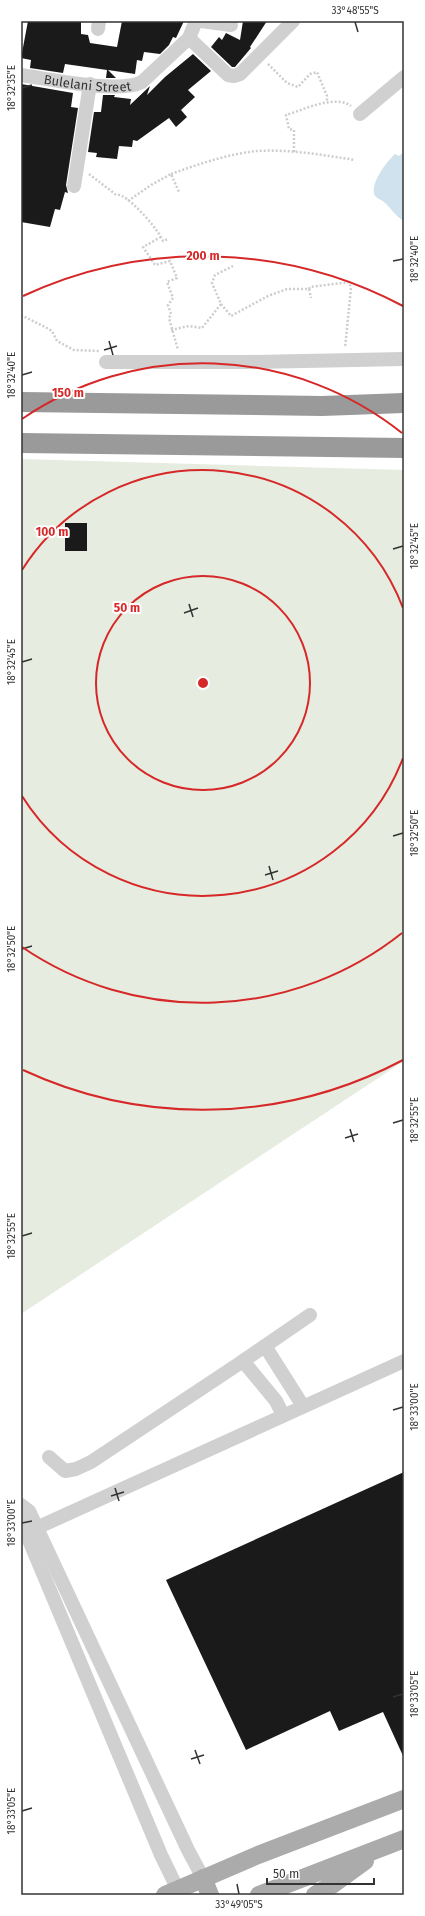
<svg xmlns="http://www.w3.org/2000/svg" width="425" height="1916" font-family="'Fira Sans',sans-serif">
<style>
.green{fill:#e6ecdf}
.water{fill:#cfe2ee}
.building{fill:#1a1a1a}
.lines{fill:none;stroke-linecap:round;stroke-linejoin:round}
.path{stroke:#cdcdcd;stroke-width:2.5;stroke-dasharray:2 2;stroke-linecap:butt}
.minor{stroke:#d0d0d0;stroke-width:14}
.major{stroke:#ababab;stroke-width:18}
.highway{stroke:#9a9a9a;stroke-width:20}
.ticks{fill:none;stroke:#333;stroke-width:1.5}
.ring{fill:none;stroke:#d62828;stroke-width:2}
.labels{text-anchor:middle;stroke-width:4;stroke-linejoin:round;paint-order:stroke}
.street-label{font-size:13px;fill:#333;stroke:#fff}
.centre{fill:#d62828;stroke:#fff;stroke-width:2}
.ring-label{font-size:12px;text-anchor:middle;font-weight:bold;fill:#d62828;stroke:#fff;stroke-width:4;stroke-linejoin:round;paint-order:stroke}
.neatline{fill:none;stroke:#333;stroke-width:1.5}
.ticks-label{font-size:10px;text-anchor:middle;fill:#333}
</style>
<rect width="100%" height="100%" fill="#fff"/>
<path class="green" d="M 21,459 L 404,470 L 404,1061 L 21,1314 Z"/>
<path class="water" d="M 404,152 L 404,221 C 395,216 391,208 384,202 C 382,200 378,199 376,197 C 367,187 387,161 395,154 L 399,156 Z"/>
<path class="building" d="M 28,21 L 81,21 L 81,34 L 88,35 L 90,43 L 117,47 L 122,21 L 184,21 L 176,38 L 173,37 L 169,45 L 160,54 L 144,52 L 142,61 L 137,60 L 135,74 L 108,70 L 116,78 L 106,78 L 107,70 L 65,64 L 63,73 L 30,68 L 31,60 L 21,58 Z
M 243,21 L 267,21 L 250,47 L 251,48 L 235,67 L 232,67 L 211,47 L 219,37 L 222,40 L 226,33 L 240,40 Z
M 193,54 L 211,71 L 188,90 L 195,97 L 181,110 L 187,117 L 176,127 L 169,118 L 137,141 L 133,140 L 132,147 L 119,146 L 117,159 L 96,157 L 97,153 L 88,152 L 94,112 L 101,112 L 103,95 L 115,95 L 114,97 L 131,99 L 130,105 L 150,86 L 147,95 L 165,77 Z
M 21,84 L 73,93 L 71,107 L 78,108 L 66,185 L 68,193 L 65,192 L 60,210 L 55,209 L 50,227 L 21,222 Z
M 65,523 L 87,523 L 87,551 L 65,551 Z
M 404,1472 L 404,1758 L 383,1712 L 339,1731 L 330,1711 L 246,1750 L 166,1580 Z"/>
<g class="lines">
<path class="path" d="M 268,64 L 287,83 L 298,87 L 310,74 L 317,72 L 327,96 L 327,101
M 294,152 L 294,130 L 289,129 L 286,115 C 303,110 335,94 351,106
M 89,174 C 98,181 106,187 114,193 C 116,196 119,194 122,196 C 134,202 157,228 163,241 L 168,239
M 171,174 C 199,164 228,154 257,151 C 289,149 323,155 355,160
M 128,201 L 151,185 L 171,174 L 179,192
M 161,237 L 143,247 L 155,265 L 170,261 L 177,278 L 167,282 L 173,298 L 168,305 L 171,314 L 169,318 L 178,350
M 309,289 L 310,287 L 349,282 L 351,288 L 345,348
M 221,304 L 231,316 L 268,296 L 287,289 L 309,289 L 311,298
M 21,315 L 47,328 L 52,331 L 57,341 L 74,350 L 99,351
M 171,330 L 189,326 L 202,328 L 221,304 L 212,283 L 215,275 L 233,266"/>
<g class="minor">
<path d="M 201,21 L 231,25"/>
<path d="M 98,29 L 99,21"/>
<path d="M 189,38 L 228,75 L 234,76 L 240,74 L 293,21"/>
<path id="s1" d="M 21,75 C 50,79 119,94 142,82 L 189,38 L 196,21"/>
<path d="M 360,114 L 404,77"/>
<path d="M 74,186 L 90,84"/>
<path d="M 106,362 L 249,362 L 404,359"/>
<path d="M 265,1346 L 303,1406"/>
<path d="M 283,1415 L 276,1401 L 243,1361 L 310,1315"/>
<path d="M 49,1457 L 65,1471 L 76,1469 L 91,1462 L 243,1361"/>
<path d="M 21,1505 L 29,1511 L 188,1850 L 203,1878"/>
<path d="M 21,1521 L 161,1855 L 178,1890"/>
<path d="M 21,1535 L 404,1361"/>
</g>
<path class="major" d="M 203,1878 L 210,1895
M 165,1895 L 258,1855 L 404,1799
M 259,1895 L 404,1839
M 315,1895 L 332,1885 L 365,1861"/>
<path class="highway" d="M 21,402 L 322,406 L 404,403
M 21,443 L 404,448"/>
</g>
<path class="ticks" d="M 355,22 L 358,32M 22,88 L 32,85M 393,261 L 403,259M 109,341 L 113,355M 104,350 L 117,346M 22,375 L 32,372M 393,549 L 403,546M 189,604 L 193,617M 184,613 L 198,608M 22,662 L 32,659M 393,836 L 403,833M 269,866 L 273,880M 265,875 L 278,871M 22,949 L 32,946M 393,1123 L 403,1120M 350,1129 L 354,1142M 345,1138 L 358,1134M 22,1236 L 32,1233M 393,1410 L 403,1407M 115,1488 L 119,1501M 111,1496 L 124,1492M 22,1523 L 32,1521M 393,1697 L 403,1694M 195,1750 L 200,1764M 191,1759 L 204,1755M 22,1811 L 32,1808M 237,1884 L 239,1894"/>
<g class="ring">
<circle cx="203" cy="683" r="107"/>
<path d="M403 758A214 214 0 0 1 22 796M22 570A214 214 0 0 1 403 608"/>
<path d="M402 933A320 320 0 0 1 22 947M22 419A320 320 0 0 1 402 433"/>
<path d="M403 1060A427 427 0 0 1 23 1070M23 296A427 427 0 0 1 403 306"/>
</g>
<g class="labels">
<g class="street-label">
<text dy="5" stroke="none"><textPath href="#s1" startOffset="67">Bulelani Street</textPath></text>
</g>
</g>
<circle cx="203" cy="683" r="6" class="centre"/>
<g class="ring-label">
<text x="203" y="260">200 m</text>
<text x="68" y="397">150 m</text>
<text x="52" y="536">100 m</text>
<text x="127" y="612">50 m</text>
</g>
<rect width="425" height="1916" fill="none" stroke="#ffffff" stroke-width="44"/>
<path d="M267 1878v6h107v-6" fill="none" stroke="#333333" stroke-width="2"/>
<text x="273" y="1878" font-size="12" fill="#333333" stroke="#ffffff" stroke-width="3" paint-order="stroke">50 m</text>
<rect x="22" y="22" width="381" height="1872" class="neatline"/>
<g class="ticks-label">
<text x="355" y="14">33°48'55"S</text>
<text transform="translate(11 88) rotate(-90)" y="4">18°32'35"E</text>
<text transform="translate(414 259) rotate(-90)" y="4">18°32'40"E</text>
<text transform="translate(11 375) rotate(-90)" y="4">18°32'40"E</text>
<text transform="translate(414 546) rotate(-90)" y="4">18°32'45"E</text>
<text transform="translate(11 662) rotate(-90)" y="4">18°32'45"E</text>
<text transform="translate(414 833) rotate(-90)" y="4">18°32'50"E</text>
<text transform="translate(11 949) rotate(-90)" y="4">18°32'50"E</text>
<text transform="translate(414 1120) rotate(-90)" y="4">18°32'55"E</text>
<text transform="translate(11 1236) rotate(-90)" y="4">18°32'55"E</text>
<text transform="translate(414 1407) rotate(-90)" y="4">18°33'00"E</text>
<text transform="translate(11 1523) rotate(-90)" y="4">18°33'00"E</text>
<text transform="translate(414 1694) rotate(-90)" y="4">18°33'05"E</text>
<text transform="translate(11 1811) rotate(-90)" y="4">18°33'05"E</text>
<text x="239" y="1908">33°49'05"S</text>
</g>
</svg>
